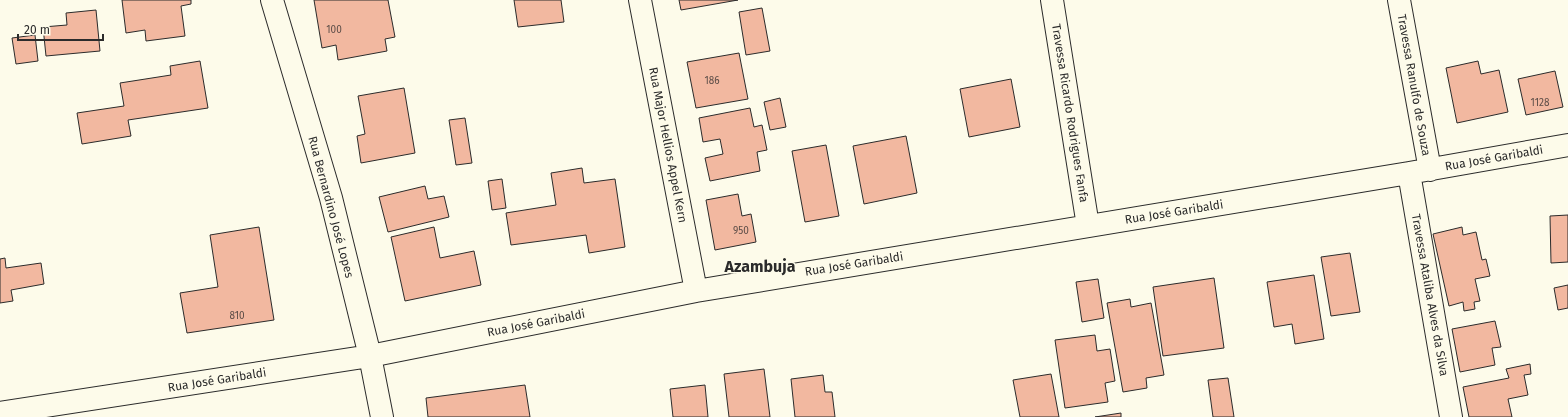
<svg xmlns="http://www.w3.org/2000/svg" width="1568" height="417" font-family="'Fira Sans',sans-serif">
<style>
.building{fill:#f2b8a0;stroke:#2b2b2b}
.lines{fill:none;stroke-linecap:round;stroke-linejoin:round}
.minor-casing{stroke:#2b2b2b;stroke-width:24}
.minor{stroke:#fdfbea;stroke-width:22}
.labels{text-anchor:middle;stroke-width:3;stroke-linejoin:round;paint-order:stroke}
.number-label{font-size:10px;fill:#5d4e48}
.street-label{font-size:12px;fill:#2b2b2b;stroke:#fdfbea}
.district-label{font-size:16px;font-weight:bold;fill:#2b2b2b;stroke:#fdfbea}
</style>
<rect width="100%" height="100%" fill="#fdfbea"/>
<path class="building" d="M 122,0 L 191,0 L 191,4 L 181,6 L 185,36 L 146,41 L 145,30 L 126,33 Z
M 314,0 L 388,0 L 395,37 L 385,39 L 387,51 L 338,60 L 336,45 L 322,48 Z
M 514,0 L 561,0 L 564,22 L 518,27 Z
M 679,0 L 738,0 L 681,10 Z
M 762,8 L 770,51 L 746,55 L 739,12 Z
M 96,10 L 100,51 L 46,56 L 43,27 L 67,25 L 66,13 Z
M 35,35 L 38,61 L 16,64 L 12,38 Z
M 739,53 L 748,99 L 696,108 L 687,62 Z
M 200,61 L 208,108 L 128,120 L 131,136 L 82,144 L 77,113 L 124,106 L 120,83 L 171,75 L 170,66 Z
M 1478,61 L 1481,74 L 1499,70 L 1508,112 L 1457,123 L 1446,68 Z
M 1555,71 L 1563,107 L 1526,115 L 1518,79 Z
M 1011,79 L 1020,127 L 969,137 L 960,89 Z
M 404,88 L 415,153 L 361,163 L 357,136 L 365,134 L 358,96 Z
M 780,98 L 786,127 L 770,130 L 764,102 Z
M 750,108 L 754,127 L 762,125 L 767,150 L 757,152 L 760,171 L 710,181 L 705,158 L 723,154 L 720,139 L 703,142 L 699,118 Z
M 465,118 L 472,163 L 456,165 L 449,120 Z
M 906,136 L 917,193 L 864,204 L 853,146 Z
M 826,145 L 839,216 L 805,222 L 792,151 Z
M 582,168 L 584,183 L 615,179 L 625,247 L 589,253 L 586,235 L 511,245 L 506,213 L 556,205 L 551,173 Z
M 502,179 L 506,208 L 492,210 L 488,181 Z
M 425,186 L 428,199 L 444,196 L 449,217 L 388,232 L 379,197 Z
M 738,194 L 742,216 L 751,214 L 756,242 L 715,250 L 706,200 Z
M 1568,215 L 1568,262 L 1551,263 L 1550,216 Z
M 259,227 L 274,320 L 187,333 L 180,293 L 218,287 L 210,235 Z
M 434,227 L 440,258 L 474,251 L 481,285 L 405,301 L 391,237 Z
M 1462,227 L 1463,235 L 1476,232 L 1482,260 L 1486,259 L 1490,276 L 1475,279 L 1480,301 L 1474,302 L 1475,309 L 1464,311 L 1463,302 L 1449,306 L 1433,234 Z
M 1350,253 L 1360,312 L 1331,316 L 1321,257 Z
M 5,258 L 6,268 L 41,263 L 44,284 L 11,290 L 13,301 L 0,303 L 0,259 Z
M 1314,275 L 1324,339 L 1295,344 L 1292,324 L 1274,327 L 1267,282 Z
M 1214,278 L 1224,348 L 1163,356 L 1153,287 Z
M 1098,279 L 1104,318 L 1082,322 L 1076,282 Z
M 1568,285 L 1568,308 L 1558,310 L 1554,288 Z
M 1130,299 L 1131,307 L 1151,303 L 1164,375 L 1146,378 L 1147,388 L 1123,392 L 1107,303 Z
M 1495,321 L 1501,347 L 1492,348 L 1495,365 L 1460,372 L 1452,329 Z
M 1095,335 L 1097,351 L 1110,349 L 1115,381 L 1105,383 L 1108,402 L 1065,408 L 1055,340 Z
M 1530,364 L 1531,374 L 1524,375 L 1528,395 L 1508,399 L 1512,417 L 1469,417 L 1463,387 L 1509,378 L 1506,369 Z
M 764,369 L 770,417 L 729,417 L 724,374 Z
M 1051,374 L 1059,417 L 1020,417 L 1013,380 Z
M 823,375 L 825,392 L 832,392 L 835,417 L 795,417 L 791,379 Z
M 1228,378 L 1234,417 L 1213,417 L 1208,380 Z
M 525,385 L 530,417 L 428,417 L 426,398 Z
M 705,385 L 708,417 L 673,417 L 670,389 Z
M 1121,413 L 1121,417 L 1095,417 Z"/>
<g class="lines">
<g class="minor-casing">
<path id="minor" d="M 272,0 L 331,198 L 370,356 L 382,417
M 640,0 L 696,291
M 1052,0 L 1088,226
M 1399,0 L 1430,170
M 1409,173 L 1451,417
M 0,413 L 370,356 L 696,291 L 1409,173 L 1568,145"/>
</g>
<use href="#minor" class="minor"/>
</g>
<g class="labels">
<g class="number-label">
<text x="334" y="33">100</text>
<text x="712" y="84">186</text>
<text x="1540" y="106">1128</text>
<text x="741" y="234">950</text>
<text x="237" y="319">810</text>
</g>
<g class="street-label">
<text transform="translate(1414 85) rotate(80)" y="4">Travessa Ranulfo de Souza</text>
<text transform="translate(1070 113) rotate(81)" y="4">Travessa Ricardo Rodrigues Fanfa</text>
<text transform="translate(668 145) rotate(79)" y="4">Rua Major Hellios Appel Kern</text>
<text transform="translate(1494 158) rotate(-10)" y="4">Rua José Garibaldi</text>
<text transform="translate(331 207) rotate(75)" y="4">Rua Bernardino José Lopes</text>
<text transform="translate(1174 212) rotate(-9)" y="4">Rua José Garibaldi</text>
<text transform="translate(854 264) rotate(-9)" y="4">Rua José Garibaldi</text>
<text transform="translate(1430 295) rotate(80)" y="4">Travessa Ataliba Alves da Silva</text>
<text transform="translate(536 323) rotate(-11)" y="4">Rua José Garibaldi</text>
<text transform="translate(217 380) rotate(-9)" y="4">Rua José Garibaldi</text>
</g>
<g class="district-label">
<text x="760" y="272">Azambuja</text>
</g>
</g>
<path d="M18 34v6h85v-6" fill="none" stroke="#2b2b2b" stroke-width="2"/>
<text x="24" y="34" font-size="12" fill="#2b2b2b" stroke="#fdfbea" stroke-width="3" paint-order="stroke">20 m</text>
</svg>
